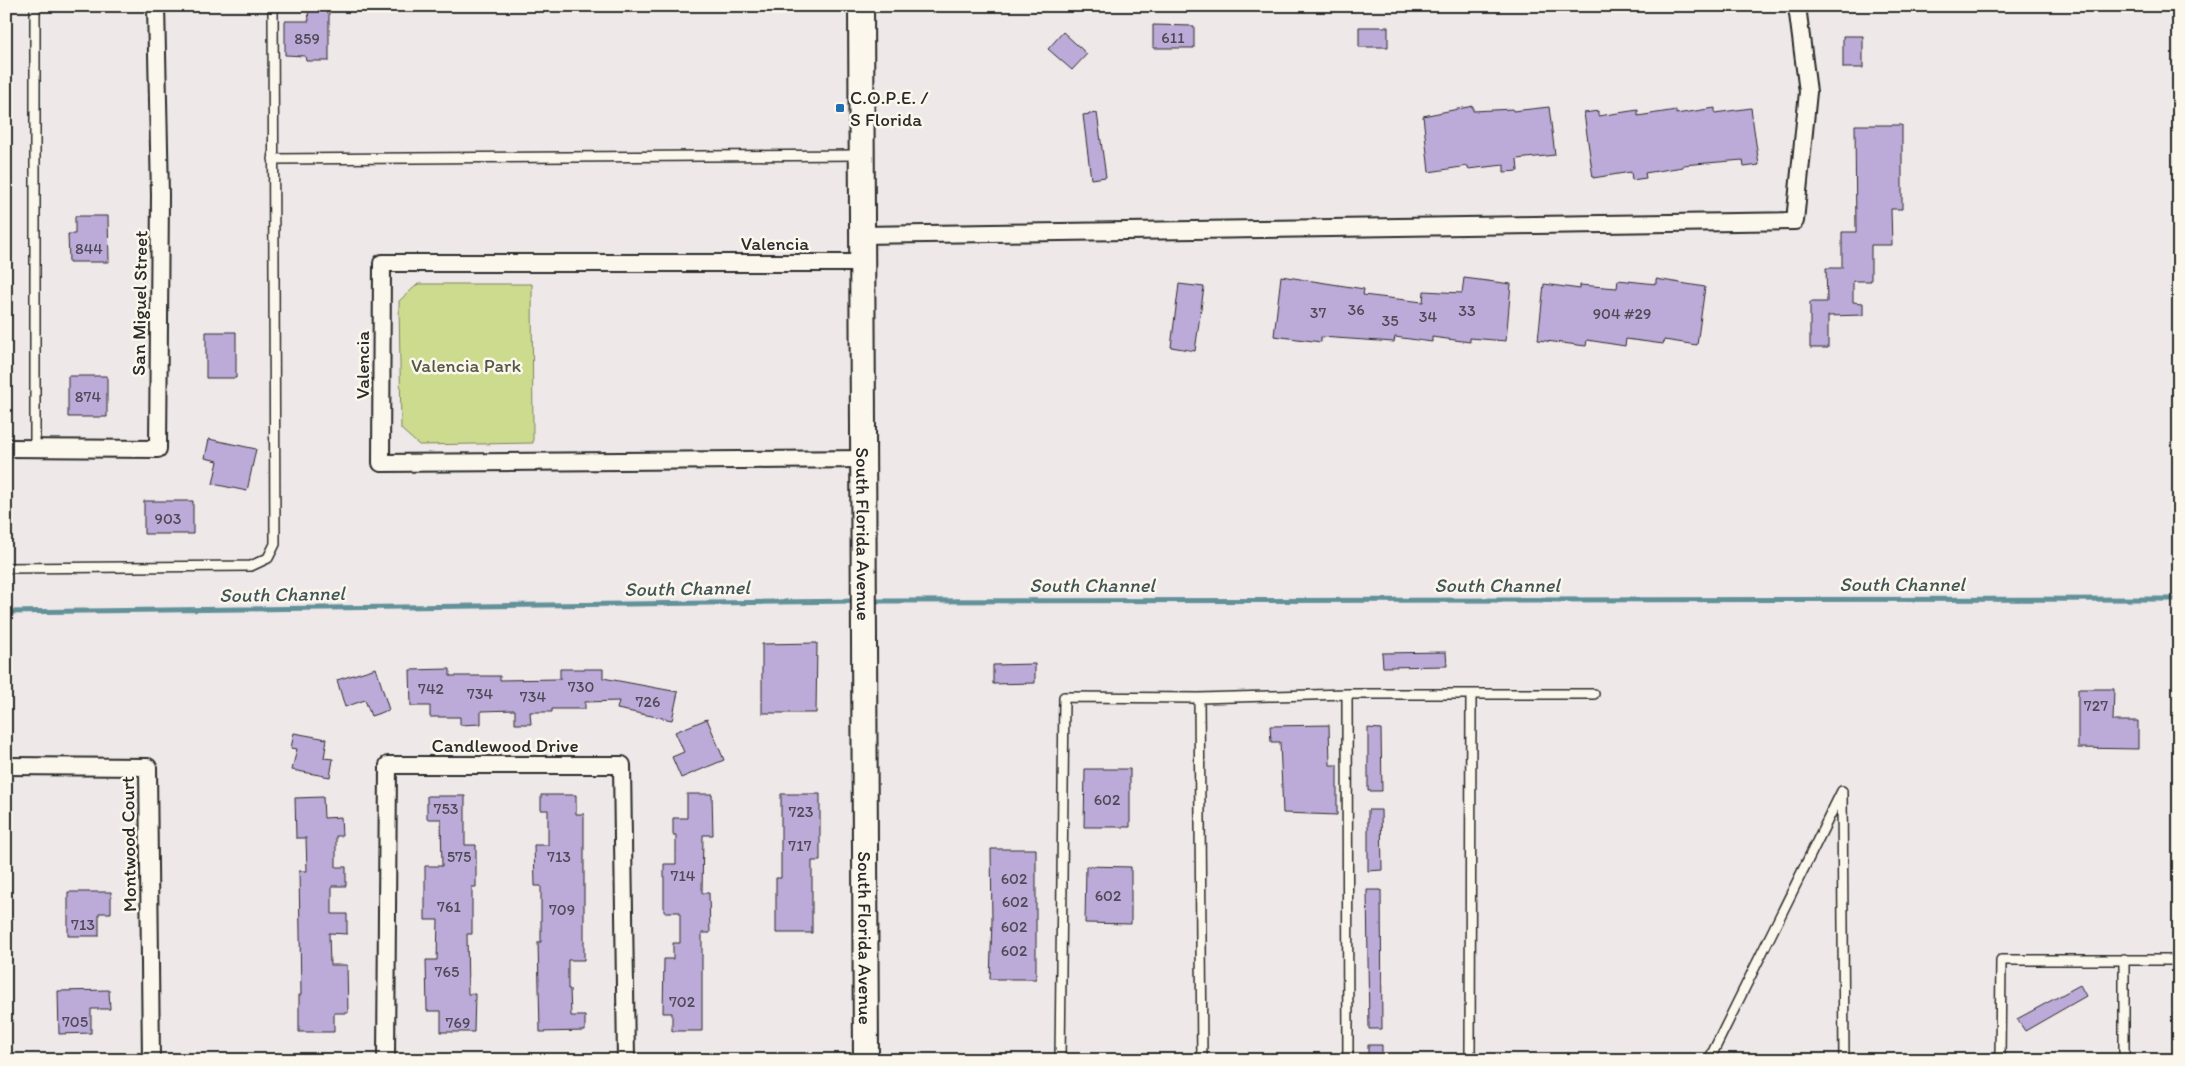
<svg xmlns="http://www.w3.org/2000/svg" width="2185" height="1066" font-family="Itim,sans-serif">
<style>
.green{fill:#cddb8e;stroke:#7c835c}
.lines{fill:none;stroke-linecap:round;stroke-linejoin:round}
.stream{stroke:#629199;stroke-width:5}
.building{fill:#bcaad9;stroke:#2b2b2b}
.service-casing{stroke:#2b2b2b;stroke-width:12}
.minor-casing{stroke:#2b2b2b;stroke-width:20}
.secondary-casing{stroke:#2b2b2b;stroke-width:28}
.service{stroke:#fbf7ec;stroke-width:9}
.minor{stroke:#fbf7ec;stroke-width:16}
.secondary{stroke:#fbf7ec;stroke-width:24}
.poi-dot{fill:#1f6fb2;stroke:#fbf7ec;stroke-width:2}
.labels{text-anchor:middle;stroke-width:5;stroke-linejoin:round;paint-order:stroke}
.number-label{font-size:16px;fill:#4f4b56}
.poi-label{font-size:19px;fill:#2b2b2b;stroke:#fbf7ec;text-anchor:start}
.street-label{font-size:19px;fill:#2b2b2b;stroke:#fbf7ec}
.park-label{font-size:19px;fill:#545744;stroke:#fbf7ec}
.water-label{font-size:20px;font-style:italic;fill:#425659;stroke:#fbf7ec}
</style>
<rect width="100%" height="100%" fill="#eee8e8"/>
<filter id="ink" filterUnits="userSpaceOnUse"><feTurbulence type="fractalNoise" baseFrequency=".02" numOctaves="2"/><feDisplacementMap in="SourceGraphic" scale="10" xChannelSelector="R" yChannelSelector="G"/><feConvolveMatrix kernelMatrix="1 2 1 2 8 2 1 2 1" color-interpolation-filters="sRGB"/></filter>
<g filter="url(#ink)">
<path class="green" d="M 418,284 L 532,284 L 533,443 L 419,445 L 401,429 L 399,301 Z"/>
<g class="lines">
<path class="stream" d="M 869,601 L 2179,599
M 6,612 L 858,601"/>
</g>
<path class="building" d="M 308,10 L 329,10 L 329,61 L 306,61 L 305,56 L 285,55 L 285,21 L 309,21 Z
M 1153,25 L 1194,26 L 1194,48 L 1153,48 Z
M 1359,27 L 1388,27 L 1388,47 L 1359,47 Z
M 1063,32 L 1087,54 L 1072,70 L 1048,49 Z
M 1843,36 L 1863,36 L 1863,68 L 1843,68 Z
M 1473,106 L 1473,111 L 1513,109 L 1513,111 L 1549,107 L 1555,155 L 1517,159 L 1518,171 L 1504,172 L 1504,165 L 1468,169 L 1468,166 L 1429,172 L 1423,116 Z
M 1715,108 L 1715,113 L 1751,108 L 1759,165 L 1744,167 L 1743,160 L 1683,165 L 1683,167 L 1645,173 L 1646,178 L 1632,180 L 1631,172 L 1593,178 L 1584,113 L 1598,111 L 1598,116 L 1638,110 L 1638,116 L 1676,110 L 1676,114 Z
M 1097,113 L 1106,177 L 1091,179 L 1083,115 Z
M 1855,125 L 1902,125 L 1902,209 L 1891,209 L 1892,245 L 1871,245 L 1871,281 L 1853,281 L 1853,302 L 1863,303 L 1863,315 L 1828,316 L 1828,348 L 1810,348 L 1810,302 L 1827,302 L 1826,268 L 1842,268 L 1842,232 L 1856,232 Z
M 75,216 L 108,216 L 109,262 L 69,262 L 68,234 L 75,234 Z
M 1281,276 L 1364,289 L 1363,295 L 1423,302 L 1424,291 L 1462,293 L 1464,278 L 1511,284 L 1506,341 L 1470,338 L 1470,342 L 1432,337 L 1432,342 L 1395,337 L 1394,342 L 1321,337 L 1321,342 L 1274,336 Z
M 1656,279 L 1705,287 L 1697,345 L 1664,340 L 1663,344 L 1626,339 L 1625,346 L 1587,340 L 1586,346 L 1538,340 L 1544,284 L 1580,289 L 1580,285 L 1617,288 L 1618,280 L 1656,284 Z
M 1179,284 L 1204,287 L 1195,351 L 1171,347 Z
M 206,332 L 236,332 L 236,378 L 206,378 Z
M 68,376 L 107,376 L 107,417 L 68,417 Z
M 209,439 L 256,449 L 247,491 L 213,484 L 218,461 L 205,458 Z
M 144,501 L 193,501 L 193,534 L 144,534 Z
M 817,643 L 816,713 L 762,713 L 762,644 Z
M 1446,652 L 1447,666 L 1383,667 L 1382,653 Z
M 1035,664 L 1035,683 L 993,684 L 993,665 Z
M 376,668 L 389,710 L 371,716 L 365,700 L 345,707 L 337,680 Z
M 450,669 L 450,676 L 500,676 L 500,680 L 560,679 L 560,669 L 603,669 L 603,678 L 678,692 L 672,720 L 617,709 L 619,701 L 585,702 L 585,709 L 552,709 L 552,712 L 530,712 L 531,724 L 515,724 L 515,710 L 481,711 L 481,724 L 460,725 L 460,717 L 430,717 L 430,706 L 411,706 L 410,670 Z
M 2078,689 L 2114,689 L 2113,721 L 2138,721 L 2138,749 L 2078,748 Z
M 707,719 L 724,760 L 681,778 L 672,757 L 684,752 L 675,732 Z
M 1329,725 L 1330,765 L 1337,765 L 1337,815 L 1283,813 L 1280,742 L 1271,742 L 1270,726 Z
M 1368,728 L 1381,729 L 1382,791 L 1368,791 Z
M 294,733 L 327,739 L 324,758 L 333,759 L 330,777 L 292,770 L 297,749 L 291,748 Z
M 1085,769 L 1130,769 L 1130,827 L 1084,827 Z
M 687,794 L 712,794 L 713,835 L 703,835 L 702,893 L 709,893 L 710,933 L 702,933 L 702,1031 L 672,1031 L 672,1013 L 663,1013 L 664,959 L 673,959 L 673,943 L 680,943 L 680,912 L 664,912 L 664,864 L 676,864 L 676,835 L 673,835 L 673,818 L 687,818 Z
M 781,794 L 820,794 L 820,861 L 812,861 L 812,933 L 776,933 L 776,878 L 781,878 Z
M 541,795 L 576,795 L 576,814 L 584,814 L 584,960 L 568,960 L 568,989 L 570,989 L 571,1016 L 585,1016 L 585,1031 L 540,1032 L 538,942 L 541,942 L 541,886 L 535,886 L 534,845 L 548,845 L 548,810 L 541,810 Z
M 427,796 L 465,796 L 465,845 L 476,845 L 476,887 L 472,887 L 472,934 L 467,934 L 468,994 L 475,994 L 474,1032 L 441,1032 L 441,1011 L 427,1011 L 426,960 L 437,960 L 438,920 L 425,920 L 425,866 L 442,866 L 441,819 L 427,819 Z
M 323,797 L 324,818 L 341,817 L 342,836 L 336,836 L 336,867 L 346,867 L 346,886 L 332,886 L 332,914 L 347,914 L 347,934 L 329,933 L 330,965 L 347,965 L 348,1013 L 334,1013 L 334,1032 L 299,1032 L 299,995 L 301,995 L 299,871 L 307,871 L 306,838 L 296,838 L 295,798 Z
M 1368,810 L 1381,810 L 1382,870 L 1368,871 Z
M 991,849 L 1036,849 L 1036,979 L 990,979 L 992,921 Z
M 1086,866 L 1131,867 L 1131,924 L 1085,923 Z
M 1367,890 L 1381,890 L 1382,1029 L 1369,1029 Z
M 68,892 L 111,892 L 111,913 L 99,913 L 99,936 L 68,936 Z
M 2080,985 L 2086,996 L 2025,1031 L 2017,1019 Z
M 109,990 L 110,1009 L 91,1009 L 91,1033 L 59,1034 L 58,991 Z
M 1368,1045 L 1382,1045 L 1382,1060 L 1368,1060 Z"/>
<g class="lines">
<g class="service-casing">
<path id="service" d="M 273,159 L 860,155
M 35,448 L 35,6
M 6,568 L 251,566 L 268,558 L 275,544 L 273,6
M 1347,694 L 1348,1060
M 1842,793 L 1844,1060
M 1060,1060 L 1064,697 L 1199,698
M 1202,1060 L 1199,698 L 1347,694 L 1594,694
M 1470,1060 L 1471,694
M 1709,1060 L 1842,791
M 2000,1060 L 2001,960 L 2179,960
M 2124,1060 L 2124,959"/>
</g>
<g class="minor-casing">
<path id="minor" d="M 861,235 L 1795,221 L 1808,92 L 1797,6
M 861,263 L 382,263 L 381,463 L 864,459
M 6,448 L 158,449 L 160,195 L 156,6
M 6,766 L 148,767 L 151,1060
M 386,1060 L 388,765 L 622,765 L 626,1060"/>
</g>
<g class="secondary-casing">
<g id="secondary">
<path id="s1" d="M 861,6 L 866,1060"/>
</g>
</g>
<use href="#service" class="service"/>
<use href="#minor" class="minor"/>
<use href="#secondary" class="secondary"/>
</g>
</g>
<rect class="poi-dot" x="835" y="103" width="10" height="10" rx="2.5"/>
<g class="labels">
<g class="number-label">
<text x="1173" y="43">611</text>
<text x="307" y="44">859</text>
<text x="89" y="254">844</text>
<text x="1356" y="315">36</text>
<text x="1467" y="316">33</text>
<text x="1318" y="318">37</text>
<text x="1622" y="319">904 #29</text>
<text x="1428" y="322">34</text>
<text x="1390" y="326">35</text>
<text x="88" y="402">874</text>
<text x="168" y="524">903</text>
<text x="581" y="692">730</text>
<text x="431" y="694">742</text>
<text x="480" y="699">734</text>
<text x="533" y="702">734</text>
<text x="648" y="707">726</text>
<text x="2096" y="711">727</text>
<text x="1107" y="805">602</text>
<text x="446" y="814">753</text>
<text x="801" y="817">723</text>
<text x="800" y="851">717</text>
<text x="459" y="862">575</text>
<text x="559" y="862">713</text>
<text x="683" y="881">714</text>
<text x="1014" y="884">602</text>
<text x="1108" y="901">602</text>
<text x="1015" y="907">602</text>
<text x="449" y="912">761</text>
<text x="562" y="915">709</text>
<text x="83" y="930">713</text>
<text x="1014" y="932">602</text>
<text x="1014" y="956">602</text>
<text x="447" y="977">765</text>
<text x="682" y="1007">702</text>
<text x="75" y="1027">705</text>
<text x="458" y="1028">769</text>
</g>
<g class="poi-label">
<text x="850" y="104">C.O.P.E. /<tspan x="850" dy="22">S Florida</tspan></text>
</g>
<g class="street-label">
<text x="775" y="250">Valencia</text>
<text transform="translate(139 303) rotate(-89)" y="7">San Miguel Street</text>
<text transform="translate(362 365) rotate(-90)" y="7">Valencia</text>
<text dy="7" stroke="none"><textPath href="#s1" startOffset="528">South Florida Avenue</textPath></text>
<text x="505" y="752">Candlewood Drive</text>
<text transform="translate(128 844) rotate(-91)" y="7">Montwood Court</text>
<text dy="7" stroke="none"><textPath href="#s1" startOffset="932">South Florida Avenue</textPath></text>
</g>
<g class="park-label">
<text x="466" y="372">Valencia Park</text>
</g>
<g class="water-label">
<text x="1902" y="591">South Channel</text>
<text x="1092" y="592">South Channel</text>
<text x="1497" y="592">South Channel</text>
<text transform="translate(687 588) rotate(-1)" y="7">South Channel</text>
<text transform="translate(282 594) rotate(-1)" y="7">South Channel</text>
</g>
</g>
<rect width="2185" height="1066" fill="none" stroke="#fbf7ec" stroke-width="25"/>
<rect x="12" y="12" width="2160" height="1041" fill="none" stroke="#2b2b2b" stroke-width="2" filter="url(#ink)"/>
</svg>
